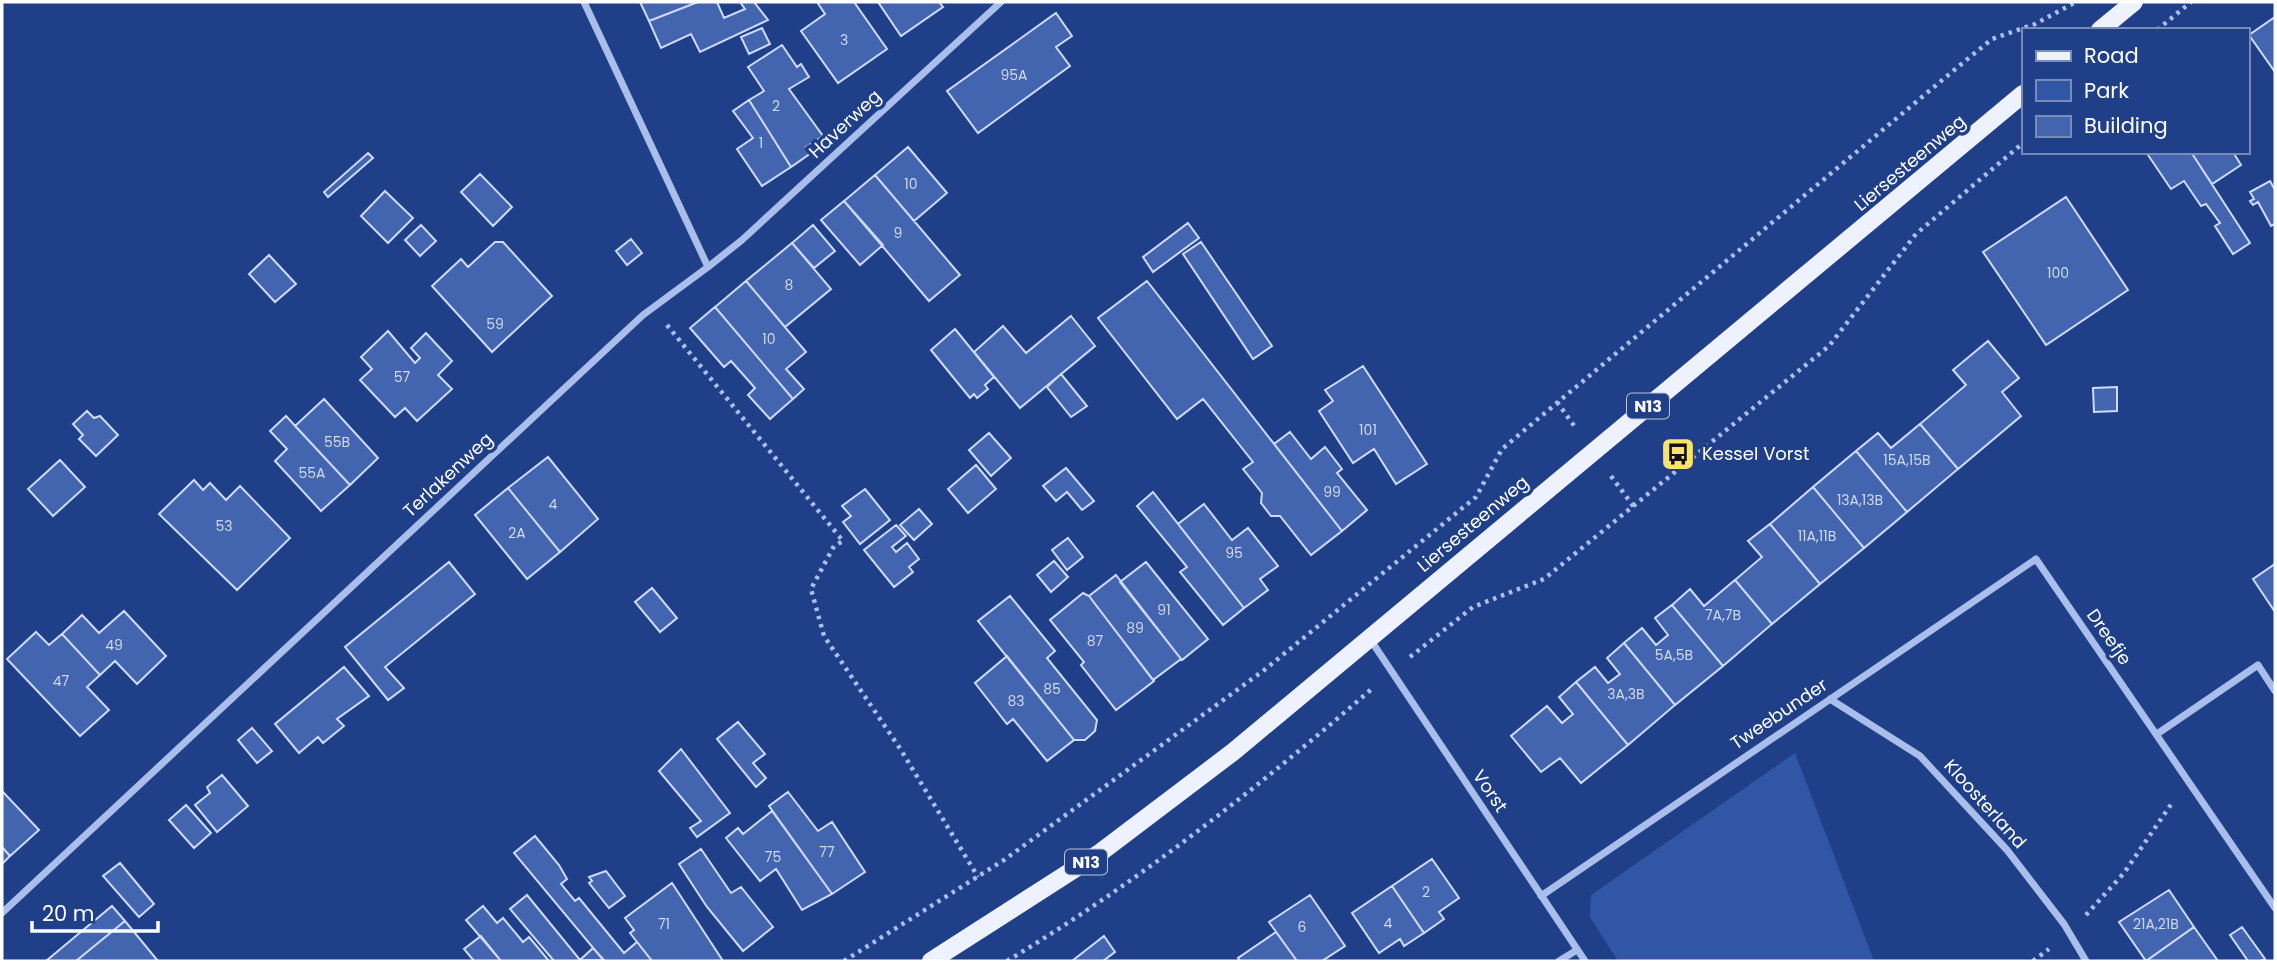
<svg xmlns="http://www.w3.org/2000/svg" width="2277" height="963" font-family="Poppins,sans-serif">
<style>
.green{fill:#3256a6}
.building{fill:#4365af;stroke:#cedbf8;stroke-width:2}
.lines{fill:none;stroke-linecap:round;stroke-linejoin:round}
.path{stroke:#a9beeb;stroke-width:4.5;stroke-dasharray:3.5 5;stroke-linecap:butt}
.minor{stroke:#a9beeb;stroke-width:7}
.primary{stroke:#eef2fe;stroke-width:18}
.labels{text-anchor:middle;stroke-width:7;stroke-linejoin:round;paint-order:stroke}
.number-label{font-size:14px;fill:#d0d8eb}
.shield{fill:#1f3f88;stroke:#bcc5db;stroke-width:2}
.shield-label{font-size:16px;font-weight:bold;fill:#fff}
.street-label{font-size:18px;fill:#fff;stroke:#1f3f88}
.poi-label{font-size:18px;fill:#fff;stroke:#1f3f88;text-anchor:start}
</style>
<rect width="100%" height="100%" fill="#1f3f88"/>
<path class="green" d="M 1795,753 L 1874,961 L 1618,961 L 1590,917 L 1591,895 Z"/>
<path class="building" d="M 640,2 L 698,2 L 649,21 Z
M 698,2 L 717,2 L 724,18 L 745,9 L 740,2 L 754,2 L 768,20 L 700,52 L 691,34 L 661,48 L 649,21 Z
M 817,2 L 854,2 L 887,49 L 838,83 L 801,31 L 825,14 Z
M 878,2 L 939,2 L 943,7 L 901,36 Z
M 1056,13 L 1072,36 L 1056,47 L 1070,66 L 978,133 L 947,91 Z
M 2275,17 L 2275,72 L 2249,35 Z
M 762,28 L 770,44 L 749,54 L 741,37 Z
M 782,45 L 797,67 L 801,64 L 809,77 L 789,89 L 823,136 L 806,147 L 811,153 L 791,167 L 749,100 L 764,91 L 748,67 Z
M 749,100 L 791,167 L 762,186 L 737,149 L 753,138 L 733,111 Z
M 908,147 L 947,193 L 914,221 L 875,175 Z
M 2146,152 L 2191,152 L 2250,243 L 2233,254 L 2215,226 L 2220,223 L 2206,204 L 2201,206 L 2184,181 L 2171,189 Z
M 2191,152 L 2233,152 L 2241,165 L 2212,184 Z
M 368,153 L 373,158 L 328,197 L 324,192 Z
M 480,174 L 512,207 L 493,226 L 461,192 Z
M 875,175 L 960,275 L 929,301 L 844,201 Z
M 2270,181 L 2275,190 L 2275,224 L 2271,226 L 2258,202 L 2253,205 L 2250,201 L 2254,199 L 2250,192 Z
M 385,191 L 413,218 L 388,243 L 361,216 Z
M 2066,197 L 2128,290 L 2046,345 L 1983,252 Z
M 844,201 L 883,245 L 860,265 L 821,220 Z
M 1188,223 L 1199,238 L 1153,272 L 1143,257 Z
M 421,225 L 436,241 L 420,256 L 405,240 Z
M 813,225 L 835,251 L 814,268 L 792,243 Z
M 631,239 L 642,253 L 627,265 L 616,251 Z
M 495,242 L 503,242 L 552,296 L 492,352 L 432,286 L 461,259 L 468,267 Z
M 1201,242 L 1272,346 L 1253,359 L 1183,254 Z
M 792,243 L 831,289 L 785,327 L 746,281 Z
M 269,255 L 296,284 L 275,302 L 249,274 Z
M 746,281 L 806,352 L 786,369 L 804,389 L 793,399 L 715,307 Z
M 1147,281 L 1342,531 L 1311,555 L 1280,516 L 1271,516 L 1261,503 L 1262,493 L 1243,469 L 1253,462 L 1203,399 L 1177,419 L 1098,318 Z
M 715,307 L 793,399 L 770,419 L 748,395 L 755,388 L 731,361 L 724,367 L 690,328 Z
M 1071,316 L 1095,346 L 1020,408 L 974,352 L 1003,326 L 1026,353 Z
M 955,329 L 994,377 L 985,385 L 988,389 L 977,398 L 974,394 L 970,398 L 931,350 Z
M 388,331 L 415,363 L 420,358 L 411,348 L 426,333 L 452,361 L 438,375 L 452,389 L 417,421 L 405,408 L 395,417 L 360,380 L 372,369 L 361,357 Z
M 1988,341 L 2019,378 L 2002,392 L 2021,416 L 1958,469 L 1920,424 L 1966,385 L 1953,370 Z
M 1363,366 L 1427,464 L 1396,484 L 1374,449 L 1353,463 L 1319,411 L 1333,401 L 1325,390 Z
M 1061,374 L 1087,406 L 1071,417 L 1047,387 Z
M 2117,387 L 2117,411 L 2094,412 L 2093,388 Z
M 324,399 L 378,458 L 350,485 L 295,426 Z
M 87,411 L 94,418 L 100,416 L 118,435 L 96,456 L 79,439 L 83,435 L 73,424 Z
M 286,416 L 350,485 L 321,511 L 275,461 L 287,449 L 270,431 Z
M 1920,424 L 1958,469 L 1907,512 L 1856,451 L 1878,433 L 1891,448 Z
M 1290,432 L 1311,459 L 1325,447 L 1342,469 L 1337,473 L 1367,510 L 1342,531 L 1274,444 Z
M 989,433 L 1011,458 L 991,476 L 969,450 Z
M 1856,451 L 1907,512 L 1864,548 L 1813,487 Z
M 548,457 L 598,519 L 560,552 L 508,488 Z
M 60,460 L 85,487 L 53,516 L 28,489 Z
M 976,465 L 996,489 L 968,513 L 948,489 Z
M 1066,468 L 1094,501 L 1082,510 L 1067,492 L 1056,501 L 1043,486 Z
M 194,480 L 203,490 L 210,483 L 226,500 L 240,486 L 290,538 L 237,590 L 159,514 Z
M 1813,487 L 1864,548 L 1820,584 L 1770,524 Z
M 508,488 L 560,552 L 527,579 L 475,515 Z
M 865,489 L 890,520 L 860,544 L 843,522 L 851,516 L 842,506 Z
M 1153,492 L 1244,608 L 1223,625 L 1180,572 L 1187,567 L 1137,506 Z
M 1204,504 L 1232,540 L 1248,528 L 1278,566 L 1260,579 L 1268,590 L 1244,608 L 1178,524 Z
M 919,509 L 932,524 L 914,540 L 900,525 Z
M 1770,524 L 1820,584 L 1772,624 L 1735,580 L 1762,557 L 1748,541 Z
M 896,525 L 906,536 L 892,547 L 896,552 L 907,543 L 919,559 L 909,567 L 913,572 L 894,587 L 864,550 Z
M 1068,538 L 1083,557 L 1067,570 L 1052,550 Z
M 1054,561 L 1068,577 L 1051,592 L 1037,575 Z
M 449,562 L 475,594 L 385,667 L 404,688 L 388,700 L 345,647 Z
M 1146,562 L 1208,639 L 1182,660 L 1120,582 Z
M 2275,564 L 2275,612 L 2253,579 Z
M 1116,575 L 1181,659 L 1153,680 L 1089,596 Z
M 1735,580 L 1772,624 L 1723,666 L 1672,605 L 1690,589 L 1704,606 Z
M 652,588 L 677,618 L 660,632 L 635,602 Z
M 1083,593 L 1089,596 L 1154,681 L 1116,710 L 1081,665 L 1084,662 L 1050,620 Z
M 1010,596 L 1055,651 L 1047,658 L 1097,720 L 1095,731 L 1085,740 L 1074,740 L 978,621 Z
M 1672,605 L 1723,666 L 1675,705 L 1624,643 L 1642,628 L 1656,645 L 1668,635 L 1655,618 Z
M 124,611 L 166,656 L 137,684 L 115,661 L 100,675 L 62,634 L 82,615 L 99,633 Z
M 36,632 L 49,645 L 62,634 L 100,675 L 87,687 L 109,710 L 80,736 L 7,659 Z
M 1624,643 L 1675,705 L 1628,745 L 1576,682 L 1595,667 L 1608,683 L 1620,674 L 1607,658 Z
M 1007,656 L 1074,740 L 1047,761 L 1013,719 L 1007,724 L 975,683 Z
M 344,667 L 369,696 L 337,719 L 344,726 L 323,743 L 318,737 L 299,753 L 275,724 Z
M 1576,682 L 1628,745 L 1581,783 L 1560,758 L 1541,772 L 1511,736 L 1547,706 L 1562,723 L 1573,714 L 1559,697 Z
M 738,722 L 765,754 L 753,763 L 766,778 L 756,787 L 717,739 Z
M 252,728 L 272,751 L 257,763 L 238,740 Z
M 681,749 L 730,813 L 697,837 L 690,828 L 701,821 L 659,771 Z
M 222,775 L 248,806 L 217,832 L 195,805 L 210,793 L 207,787 Z
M 2,791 L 39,830 L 10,856 L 2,847 Z
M 788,792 L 818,831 L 832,822 L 865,872 L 832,894 L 769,806 Z
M 186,805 L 211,833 L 194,848 L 169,820 Z
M 772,811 L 832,894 L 802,910 L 776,869 L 760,881 L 726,838 L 738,828 L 743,834 Z
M 535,836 L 559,865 L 567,879 L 561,884 L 575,901 L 579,898 L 624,953 L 637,942 L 652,961 L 604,961 L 514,853 Z
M 2,847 L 10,856 L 2,864 Z
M 701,849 L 731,893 L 741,887 L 773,927 L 743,951 L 707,907 L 679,864 Z
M 1432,859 L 1459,898 L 1439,912 L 1444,919 L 1424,933 L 1392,886 Z
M 120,863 L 154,904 L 139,917 L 103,876 Z
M 606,871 L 625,896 L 609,908 L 589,883 L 592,881 L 589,877 Z
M 672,883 L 723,961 L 652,961 L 630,933 L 634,930 L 625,918 Z
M 1392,886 L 1424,933 L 1404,946 L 1400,939 L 1379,953 L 1352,913 Z
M 2169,890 L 2194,927 L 2146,961 L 2119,922 Z
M 527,895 L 580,960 L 593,948 L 604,960 L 554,961 L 510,909 Z
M 1310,895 L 1345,946 L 1322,961 L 1297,961 L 1269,922 Z
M 112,906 L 125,921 L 76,961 L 46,961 Z
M 483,906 L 497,923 L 503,918 L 523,942 L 529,937 L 549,961 L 501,961 L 466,920 Z
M 125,921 L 158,961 L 76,961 Z
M 2194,927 L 2218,961 L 2146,961 Z
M 2242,927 L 2265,959 L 2261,961 L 2248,961 L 2230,935 Z
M 1276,932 L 1297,961 L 1240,961 L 1238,958 Z
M 481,936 L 501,961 L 474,961 L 464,949 Z
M 1104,936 L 1115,952 L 1103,961 L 1072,961 Z"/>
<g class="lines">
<path class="path" d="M 2157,30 L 2191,2
M 667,325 L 843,541 L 834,546 L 811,589 L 824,636 L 901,750 L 978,877
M 1557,402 L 1575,427
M 1611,476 L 1634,507
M 1410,657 L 1473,607 L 1544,579 L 1829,346 L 1916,234 L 2023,143
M 2086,915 L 2124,873 L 2172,803
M 844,961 L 1004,860 L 1263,671 L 1476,497 L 1502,449 L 1959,66 L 1992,39 L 2035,24 L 2076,2
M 1007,961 C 1137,883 1259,787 1374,687
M 2033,961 L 2049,949"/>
<path class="minor" d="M 708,267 L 742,240 L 1001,2
M 1370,639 L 1585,961
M 1830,699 L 1920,756 L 2007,850 L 2064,924 L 2086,961
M 2157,734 L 2258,665 L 2275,691
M 1541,896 L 2036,559 L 2275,908
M 2,913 L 643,315 L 708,267 L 584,2
M 1559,961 L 1577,950"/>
<path class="primary" d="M 2100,30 L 2134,2
M 931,961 L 1101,852 L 1233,752 L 2023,94"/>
</g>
<defs>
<g id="bus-square" transform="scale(1.75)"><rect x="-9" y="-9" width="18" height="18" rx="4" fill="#f9e369" stroke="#1f3f88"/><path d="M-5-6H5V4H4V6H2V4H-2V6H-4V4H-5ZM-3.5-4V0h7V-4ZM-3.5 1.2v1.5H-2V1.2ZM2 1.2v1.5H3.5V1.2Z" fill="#111"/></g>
</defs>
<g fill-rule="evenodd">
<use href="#bus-square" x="1678" y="454"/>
</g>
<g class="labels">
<g class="number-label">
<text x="844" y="45">3</text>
<text x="1014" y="80">95A</text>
<text x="776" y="111">2</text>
<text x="761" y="148">1</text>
<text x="911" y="189">10</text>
<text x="898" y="238">9</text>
<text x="2058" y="278">100</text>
<text x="789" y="290">8</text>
<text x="495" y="329">59</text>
<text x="769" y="344">10</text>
<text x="402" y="382">57</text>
<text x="1368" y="435">101</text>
<text x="337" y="447">55B</text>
<text x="1907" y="465">15A,15B</text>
<text x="312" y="478">55A</text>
<text x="1332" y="497">99</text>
<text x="1860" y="505">13A,13B</text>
<text x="553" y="509">4</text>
<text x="224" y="531">53</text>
<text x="517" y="538">2A</text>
<text x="1817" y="541">11A,11B</text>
<text x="1234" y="558">95</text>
<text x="1164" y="615">91</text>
<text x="1723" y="620">7A,7B</text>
<text x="1135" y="633">89</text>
<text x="1095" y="646">87</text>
<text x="114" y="650">49</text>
<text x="1674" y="660">5A,5B</text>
<text x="61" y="686">47</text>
<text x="1052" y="694">85</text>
<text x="1626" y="699">3A,3B</text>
<text x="1016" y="706">83</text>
<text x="827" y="857">77</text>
<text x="773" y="862">75</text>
<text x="1426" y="897">2</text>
<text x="1388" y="928">4</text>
<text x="664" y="929">71</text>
<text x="2156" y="929">21A,21B</text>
<text x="1302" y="932">6</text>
</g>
<g class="shield">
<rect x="1627" y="393.5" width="42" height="25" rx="5"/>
<rect x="1065" y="849.5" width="42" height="25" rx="5"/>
</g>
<g class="shield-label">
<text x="1648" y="412">N13</text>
<text x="1086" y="868">N13</text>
</g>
<g class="street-label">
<text transform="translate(845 124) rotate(-43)" y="6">Haverweg</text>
<text transform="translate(1910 163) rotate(-40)" y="6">Liersesteenweg</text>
<text transform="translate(448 475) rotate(-43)" y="6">Terlakenweg</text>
<text transform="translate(1473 524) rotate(-40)" y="6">Liersesteenweg</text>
<text transform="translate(2109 637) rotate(55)" y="6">Dreefje</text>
<text transform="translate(1779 714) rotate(-34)" y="6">Tweebunder</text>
<text transform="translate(1490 791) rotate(56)" y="6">Vorst</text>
<text transform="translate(1985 804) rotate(48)" y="6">Kloosterland</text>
</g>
<g class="poi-label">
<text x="1702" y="460">Kessel Vorst</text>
</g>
</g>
<rect width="2277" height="963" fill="none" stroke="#ffffff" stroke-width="7"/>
<rect x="2022" y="28" width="228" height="126" fill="#1f3f88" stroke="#798cb8" stroke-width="2"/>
<rect x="2036" y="51" width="35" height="10" fill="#eef2fe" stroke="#798cb8" stroke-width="2"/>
<text x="2084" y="63" font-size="21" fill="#ffffff">Road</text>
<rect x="2036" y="80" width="35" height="21" fill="#3256a6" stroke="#798cb8" stroke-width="2"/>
<text x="2084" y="98" font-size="21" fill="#ffffff">Park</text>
<rect x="2036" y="116" width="35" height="21" fill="#4365af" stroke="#798cb8" stroke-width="2"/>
<text x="2084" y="133" font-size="21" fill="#ffffff">Building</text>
<path d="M32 921v10h126v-10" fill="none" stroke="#ffffff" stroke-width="3.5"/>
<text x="42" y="921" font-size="21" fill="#ffffff" stroke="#1f3f88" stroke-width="5" paint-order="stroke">20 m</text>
</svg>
